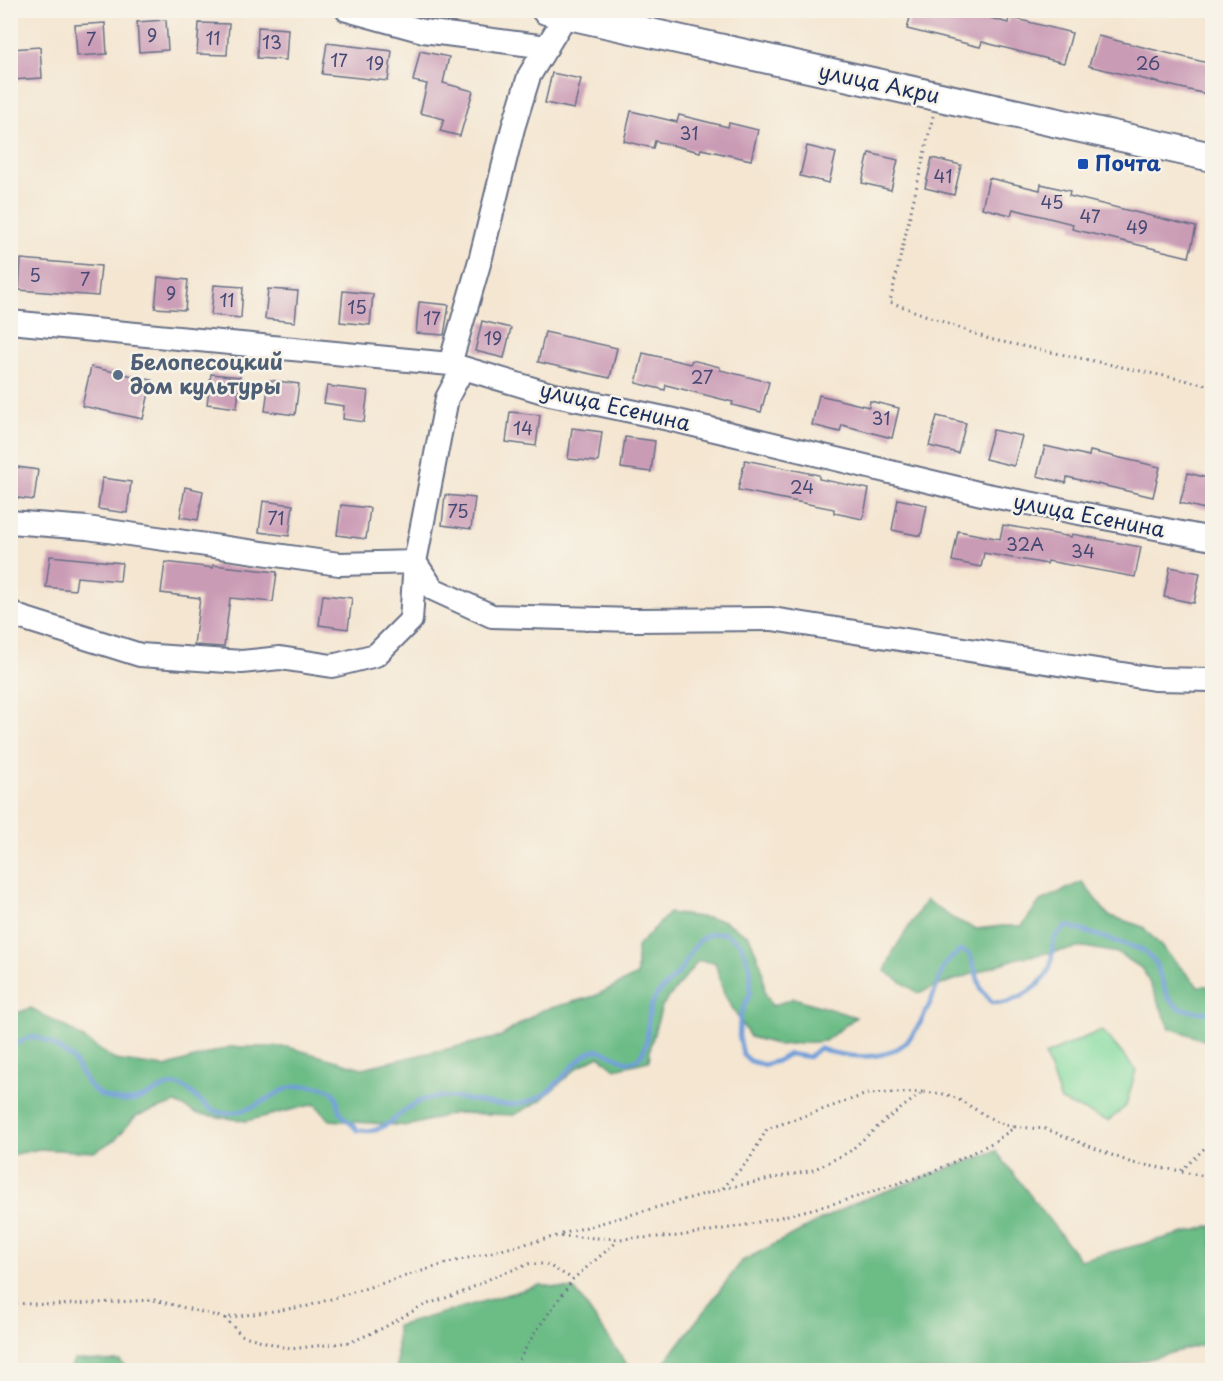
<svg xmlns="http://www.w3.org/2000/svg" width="1223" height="1381" font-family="'Playpen Sans',sans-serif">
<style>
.green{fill:#86dca0;stroke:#50867f;stroke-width:1.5}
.forest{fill:#6cbc86;stroke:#447672;stroke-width:1.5}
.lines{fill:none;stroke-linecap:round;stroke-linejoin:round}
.stream{stroke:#6f9ed8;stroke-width:4.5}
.building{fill:#ca9bb5}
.minor-casing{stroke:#676f86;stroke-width:26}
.major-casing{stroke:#676f86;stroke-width:32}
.path{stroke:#676f86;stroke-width:3;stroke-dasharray:1.5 4.5;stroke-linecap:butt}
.minor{stroke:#fff;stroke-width:22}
.major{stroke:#fff;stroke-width:28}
.transit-dot{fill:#1a4fb4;stroke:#f7f3e8;stroke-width:2}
.service-dot{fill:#5c6f8a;stroke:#f7f3e8;stroke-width:2}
.labels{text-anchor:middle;stroke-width:5;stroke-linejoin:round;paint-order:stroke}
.number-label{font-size:18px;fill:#474a74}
.street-label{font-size:21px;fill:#1b2f5e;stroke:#f7f3e8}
.transit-label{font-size:21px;font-weight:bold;fill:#164399;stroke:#f7f3e8;text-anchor:start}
.service-label{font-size:21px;font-weight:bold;fill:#4e5e75;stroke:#f7f3e8;text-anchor:start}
</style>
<rect width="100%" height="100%" fill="#f7f3e8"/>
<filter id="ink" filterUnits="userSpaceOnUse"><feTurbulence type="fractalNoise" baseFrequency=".0167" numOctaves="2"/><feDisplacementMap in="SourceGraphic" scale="12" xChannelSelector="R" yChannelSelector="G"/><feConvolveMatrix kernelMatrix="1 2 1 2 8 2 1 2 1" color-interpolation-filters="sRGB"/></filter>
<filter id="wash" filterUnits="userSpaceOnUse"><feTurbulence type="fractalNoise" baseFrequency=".008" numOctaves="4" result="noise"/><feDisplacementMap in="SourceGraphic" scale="24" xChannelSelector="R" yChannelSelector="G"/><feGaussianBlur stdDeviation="1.35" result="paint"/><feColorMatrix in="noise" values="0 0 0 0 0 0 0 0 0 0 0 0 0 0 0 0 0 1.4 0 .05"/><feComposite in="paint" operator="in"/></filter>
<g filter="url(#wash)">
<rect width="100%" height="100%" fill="#f4e6d1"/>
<path class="green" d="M 1102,1030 L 1136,1070 L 1126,1106 L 1108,1121 L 1061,1101 L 1045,1055 Z"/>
<path class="forest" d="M 1082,882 L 1108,915 L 1143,927 L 1198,986 L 1212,986 L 1212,1043 L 1170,1028 L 1143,969 L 1118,953 L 1084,947 L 1018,958 L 918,993 L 885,971 L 894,950 L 926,900 L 954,919 L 976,929 L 1002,926 L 1022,926 L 1040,901 Z
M 669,913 L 722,920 L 749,936 L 762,968 L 765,993 L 772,1006 L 794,998 L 856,1017 L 825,1041 L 779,1045 L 750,1037 L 724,994 L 715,962 L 698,961 L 662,1006 L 651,1044 L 649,1061 L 615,1069 L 599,1056 L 578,1067 L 540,1101 L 514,1115 L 455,1113 L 408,1126 L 330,1120 L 315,1104 L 246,1121 L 198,1114 L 176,1103 L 136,1116 L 115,1140 L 94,1152 L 39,1149 L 11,1155 L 11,1015 L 31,1008 L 69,1029 L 115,1060 L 165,1067 L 230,1047 L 288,1047 L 362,1068 L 500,1037 L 540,1011 L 595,996 L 637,975 L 637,947 Z
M 996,1151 L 1080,1260 L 1212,1226 L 1212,1342 L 1108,1370 L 659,1370 L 742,1261 L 854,1203 Z
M 540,1285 L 575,1290 L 631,1370 L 397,1370 L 397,1326 Z
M 74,1360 L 120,1361 L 129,1370 L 70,1370 Z"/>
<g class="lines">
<path class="stream" d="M 10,1048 C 31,1033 39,1034 59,1049 C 64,1052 70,1055 73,1060 C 80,1070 84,1082 94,1090 C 103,1098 116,1101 128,1101 C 146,1101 163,1084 175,1085 C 196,1086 200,1115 230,1113 C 252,1111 265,1099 284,1090 C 294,1085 324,1084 333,1092 C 338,1096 337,1103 339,1109 C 342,1117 351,1123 357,1130 C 363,1130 370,1132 375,1130 C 396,1124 407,1102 430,1098 C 464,1092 500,1114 533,1100 C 556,1091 568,1066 588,1053 C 607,1041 625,1075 641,1055 C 650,1043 646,1024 650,1011 C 651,1007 652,1001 655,998 C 662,987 675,979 682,968 C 689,957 694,942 707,935 C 711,933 719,933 725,933 L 741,944 L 751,969 L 750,993 L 740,1016 L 739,1036 L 743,1054 L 750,1061 L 764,1065 L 777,1061 L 789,1054 L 809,1057 L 819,1048 C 844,1058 882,1062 904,1044 C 916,1033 927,1011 933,996 C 943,973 938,967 961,950 L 970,954 L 981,989 L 992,1002 C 997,1002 1003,1003 1007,1002 C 1023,997 1045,983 1050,967 C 1055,947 1047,938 1068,926 L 1143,950 L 1156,963 L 1168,998 L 1178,1007 L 1191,1011 L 1212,1013"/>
</g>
<g id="blocks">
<path class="building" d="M 912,10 L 963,10 L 1008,23 L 1009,17 L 1072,33 L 1064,63 L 982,42 L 980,47 L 907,29 Z
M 166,20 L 168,50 L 139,52 L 137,22 Z
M 105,23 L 107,54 L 77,56 L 75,25 Z
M 199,23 L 229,24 L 227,55 L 197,54 Z
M 258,27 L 288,29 L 286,60 L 257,58 Z
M 1098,36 L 1212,64 L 1206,94 L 1089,66 Z
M 327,43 L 392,51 L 388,81 L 322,74 Z
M 40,47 L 42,78 L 12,80 L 11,49 Z
M 420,51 L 449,57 L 443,83 L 473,91 L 460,136 L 440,131 L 444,119 L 420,113 L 427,84 L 413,81 Z
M 552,73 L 581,79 L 574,109 L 545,103 Z
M 631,111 L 677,122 L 679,115 L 728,127 L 729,123 L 758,130 L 751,160 L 701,149 L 700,152 L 655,141 L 653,148 L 624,141 Z
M 807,146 L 836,153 L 829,183 L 800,176 Z
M 869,153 L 898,160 L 891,190 L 862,183 Z
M 932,158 L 961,165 L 954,195 L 925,188 Z
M 989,178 L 1040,190 L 1041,184 L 1070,191 L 1069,196 L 1196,227 L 1189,257 L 1072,229 L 1073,224 L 1013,209 L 1011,215 L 982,208 Z
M 21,259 L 101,266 L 98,296 L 19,290 Z
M 158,277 L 188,280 L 185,310 L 155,308 Z
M 214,285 L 243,287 L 241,318 L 211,315 Z
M 268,289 L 298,291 L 295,322 L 265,319 Z
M 343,291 L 373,294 L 370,325 L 340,322 Z
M 419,302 L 449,305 L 444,335 L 416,333 Z
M 482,321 L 511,328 L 504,358 L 475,351 Z
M 545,332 L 617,348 L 610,378 L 538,362 Z
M 643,353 L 690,364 L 692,360 L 720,367 L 720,370 L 769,382 L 761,412 L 732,405 L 733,402 L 666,385 L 665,390 L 636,383 Z
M 91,367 L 152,380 L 143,419 L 82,406 Z
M 211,374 L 240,377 L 237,408 L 207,404 Z
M 269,380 L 299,384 L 295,415 L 265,411 Z
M 327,386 L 368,391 L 364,422 L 343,419 L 344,406 L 324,403 Z
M 819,395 L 869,407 L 870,401 L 899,408 L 892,438 L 842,425 L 840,432 L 812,425 Z
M 510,412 L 540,415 L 536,446 L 506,442 Z
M 937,416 L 966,423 L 958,453 L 929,446 Z
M 572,428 L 602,432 L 598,462 L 568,459 Z
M 993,430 L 1022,436 L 1014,466 L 985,459 Z
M 625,437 L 655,441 L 651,472 L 621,468 Z
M 1045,446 L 1089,456 L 1090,451 L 1160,467 L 1153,497 L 1067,477 L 1066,483 L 1037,476 Z
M 745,460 L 819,475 L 819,479 L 869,489 L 863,519 L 834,513 L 834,509 L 738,490 Z
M 10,466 L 38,470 L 34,500 L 10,497 Z
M 1188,473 L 1212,479 L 1212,496 L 1209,510 L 1180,503 Z
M 102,478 L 131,482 L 127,513 L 98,509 Z
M 185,487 L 203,491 L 198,520 L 180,517 Z
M 445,495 L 475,498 L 471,529 L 442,525 Z
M 898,499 L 927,505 L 921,536 L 892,530 Z
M 263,501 L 293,505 L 289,536 L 259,532 Z
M 341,505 L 370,508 L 366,539 L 337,535 Z
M 1003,525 L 1071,537 L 1072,534 L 1141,547 L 1135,577 L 1048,561 L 1047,564 L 984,553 L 981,567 L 952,561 L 958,531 L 1000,539 Z
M 50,556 L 122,563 L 120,581 L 77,577 L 75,590 L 46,587 Z
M 165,562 L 213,568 L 213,565 L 277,572 L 273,602 L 230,598 L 224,647 L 194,645 L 200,598 L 161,593 Z
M 1170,567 L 1200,573 L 1194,603 L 1164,597 Z
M 323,595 L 352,598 L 348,629 L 319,625 Z"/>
</g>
</g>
<g filter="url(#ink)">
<use href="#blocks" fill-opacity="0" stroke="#676f86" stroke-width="1.5"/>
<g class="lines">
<g class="minor-casing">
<path id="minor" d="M 347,10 L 423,31 L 547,47
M 10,322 L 450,364 L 550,394 L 669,419 L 982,494 L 1212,539
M 450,364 L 481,257 L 513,128 L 529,76 L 566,15
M 10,522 L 87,528 L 339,564 L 415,562 L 433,589 L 492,616 L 634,620 L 772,619 L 1154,679 L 1212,680
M 10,611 L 19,617 L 140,655 L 242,662 L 280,658 L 332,666 L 376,655 L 411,620 L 415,562 L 447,398 L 463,368"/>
</g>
<g class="major-casing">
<path id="major" d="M 546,10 L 1212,157"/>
</g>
<path class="path" d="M 933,116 L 890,302 L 989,339 L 1212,386
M 1182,1172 L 1212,1177
M 723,1188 L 749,1160 L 767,1129 L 867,1094 L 923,1092
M 562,1234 L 722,1189 L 813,1170 L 849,1152 L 883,1122 L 923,1092 C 931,1093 940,1093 948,1095 C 972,1104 989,1122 1014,1127
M 10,1303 L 54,1305 L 154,1300 L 225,1318 L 308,1306 L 448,1263 L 557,1236 L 619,1239 L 679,1236 L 742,1226 L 776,1218 L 840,1202 L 933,1172 L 994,1142 L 1015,1127 L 1046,1129 L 1132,1163 L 1181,1171 L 1212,1141
M 225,1318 L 241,1335 L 290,1349 L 351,1342 L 383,1328 L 422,1306 L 466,1291 L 493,1277 L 529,1264 L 546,1264 L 573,1279
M 513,1370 L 534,1334 L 573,1279 L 618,1241"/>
<use href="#minor" class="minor"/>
<use href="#major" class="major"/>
</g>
</g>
<rect class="transit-dot" x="1077" y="158" width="12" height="12" rx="3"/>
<circle class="service-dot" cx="118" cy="375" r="6"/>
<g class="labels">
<g class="number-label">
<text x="152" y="42">9</text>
<text x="213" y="45">11</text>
<text x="91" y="46">7</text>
<text x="272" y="49">13</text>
<text x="339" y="67">17</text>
<text x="375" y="70">19</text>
<text x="1148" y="70">26</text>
<text x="689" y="140">31</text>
<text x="943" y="183">41</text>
<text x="1052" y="209">45</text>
<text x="1090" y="223">47</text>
<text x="1137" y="234">49</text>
<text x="35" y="282">5</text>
<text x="85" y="286">7</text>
<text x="171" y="300">9</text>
<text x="227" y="307">11</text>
<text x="357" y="314">15</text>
<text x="432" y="325">17</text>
<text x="493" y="345">19</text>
<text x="702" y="384">27</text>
<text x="881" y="425">31</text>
<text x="523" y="435">14</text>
<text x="802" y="494">24</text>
<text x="458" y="518">75</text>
<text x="276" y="525">71</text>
<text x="1025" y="551">32А</text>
<text x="1083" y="558">34</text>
</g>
<g class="street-label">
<text transform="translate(879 84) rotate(12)" y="7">улица Акри</text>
<text transform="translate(615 407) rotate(13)" y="7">улица Есенина</text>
<text transform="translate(1089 516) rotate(11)" y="7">улица Есенина</text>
</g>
<g class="transit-label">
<text x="1095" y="171">Почта</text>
</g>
<g class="service-label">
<text x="130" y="370">Белопесоцкий<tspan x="130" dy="24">дом культуры</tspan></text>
</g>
</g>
<rect width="1223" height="1381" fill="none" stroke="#f7f3e8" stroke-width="36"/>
</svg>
